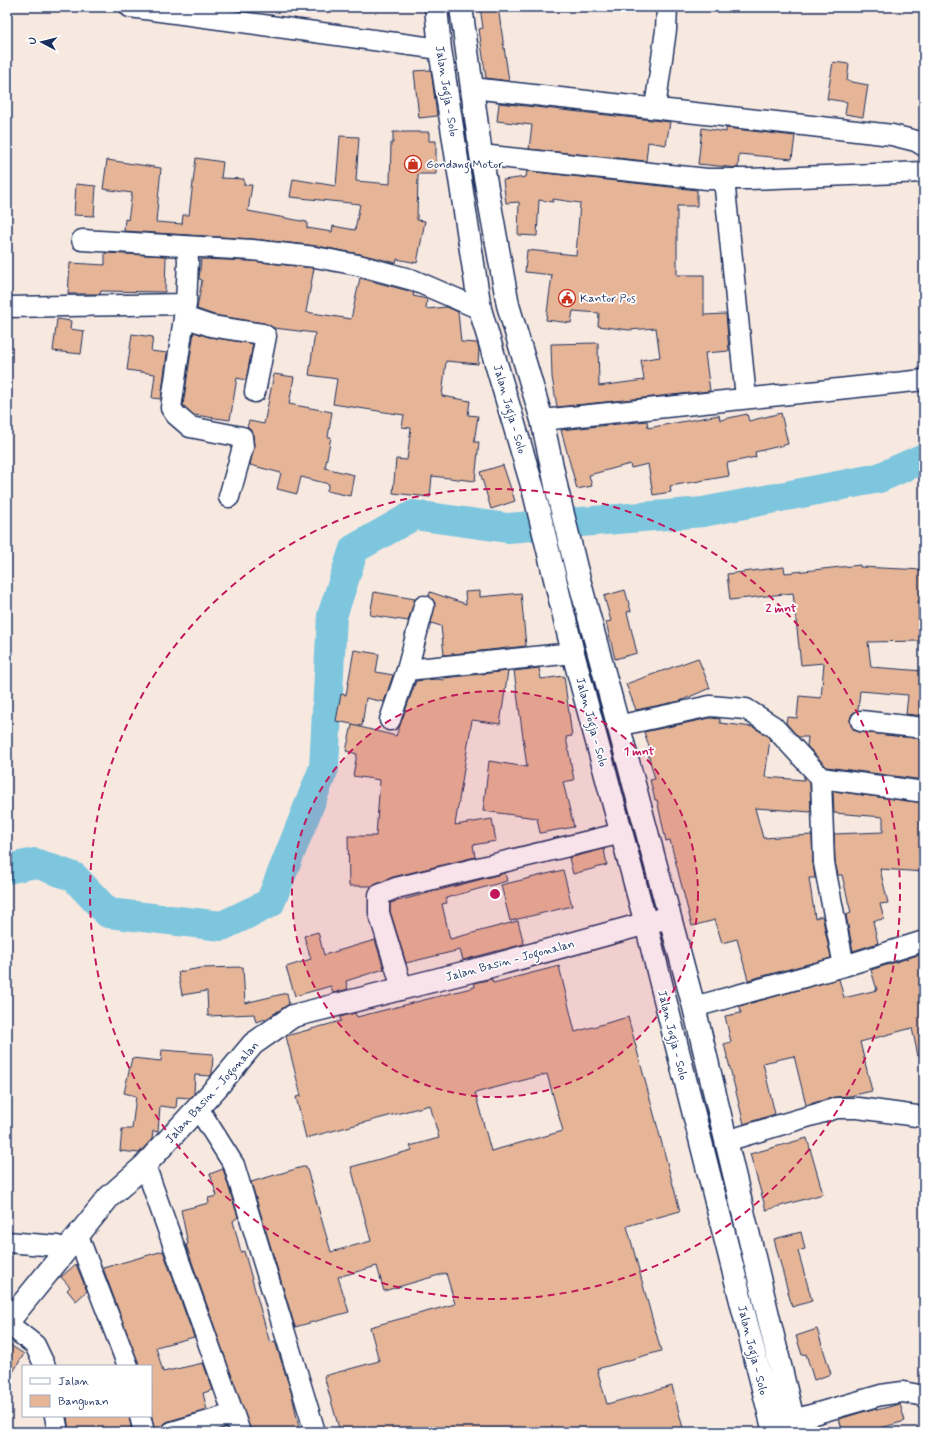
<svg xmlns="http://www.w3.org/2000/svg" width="931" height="1439" font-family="Mynerve,sans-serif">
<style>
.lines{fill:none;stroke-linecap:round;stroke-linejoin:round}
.river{stroke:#7dc6de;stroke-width:30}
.building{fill:#e6b597;stroke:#1b2f5e;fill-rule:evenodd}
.minor-casing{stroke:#1b2f5e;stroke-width:23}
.major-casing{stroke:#1b2f5e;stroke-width:25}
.highway-casing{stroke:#1b2f5e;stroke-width:25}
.minor{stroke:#fff;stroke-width:20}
.major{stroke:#fff;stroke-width:22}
.highway{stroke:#fff;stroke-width:22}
.ring{fill:none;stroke:#c2185b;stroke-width:2;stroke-dasharray:7 5}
.labels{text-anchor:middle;stroke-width:3.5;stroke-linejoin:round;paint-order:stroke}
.street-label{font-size:12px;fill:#1b2f5e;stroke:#fff}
.poi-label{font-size:12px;fill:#1b2f5e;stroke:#fff;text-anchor:start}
.centre{fill:#c2185b;stroke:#fff;stroke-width:2}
.ring-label{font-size:12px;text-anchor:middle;font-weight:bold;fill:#c2185b;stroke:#fff;stroke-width:3.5;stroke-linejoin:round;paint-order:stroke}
</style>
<rect width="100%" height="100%" fill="#f8e9e0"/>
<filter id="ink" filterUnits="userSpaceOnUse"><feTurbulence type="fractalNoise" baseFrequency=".025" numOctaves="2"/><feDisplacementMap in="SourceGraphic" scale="8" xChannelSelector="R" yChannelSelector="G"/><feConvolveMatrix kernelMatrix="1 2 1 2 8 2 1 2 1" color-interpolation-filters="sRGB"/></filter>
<g filter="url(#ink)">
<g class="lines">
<path class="river" d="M 7,869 L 35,863 L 74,877 L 108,913 L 222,926 L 270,903 L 324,768 L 332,616 L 354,549 L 414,515 L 508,528 L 703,512 L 879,478 L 924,458"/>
</g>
<path class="building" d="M 480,7 L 498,7 L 509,81 L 486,78 L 479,29 L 483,28 Z
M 833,62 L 849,64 L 847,81 L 868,85 L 863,117 L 845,114 L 847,102 L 827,99 Z
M 431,70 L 437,116 L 419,118 L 414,71 Z
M 499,103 L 670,122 L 666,145 L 648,142 L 646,161 L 529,149 L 532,125 L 497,121 Z
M 702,128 L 726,132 L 726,128 L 795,136 L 792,159 L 739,154 L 738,168 L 698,164 Z
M 393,132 L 429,132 L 429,141 L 436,141 L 436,174 L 418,174 L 417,220 L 425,221 L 417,263 L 397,259 L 396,263 L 360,254 L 317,246 L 253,239 L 124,231 L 125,219 L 128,220 L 132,193 L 103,189 L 107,160 L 161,168 L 156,222 L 182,224 L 183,215 L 189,215 L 196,158 L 223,162 L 221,178 L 244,179 L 244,185 L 252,185 L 248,211 L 307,222 L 307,228 L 332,232 L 333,226 L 355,230 L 360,204 L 290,197 L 293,179 L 336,186 L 340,136 L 359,137 L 356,181 L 390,184 L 391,143 L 393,143 Z
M 527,171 L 697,190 L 697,206 L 677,206 L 677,275 L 704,275 L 704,315 L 726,314 L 729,351 L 705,353 L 710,391 L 557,407 L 552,377 L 551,344 L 598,343 L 599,386 L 644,380 L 641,360 L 660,357 L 656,328 L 629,330 L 598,326 L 599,313 L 573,311 L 571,323 L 546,320 L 552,275 L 525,272 L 527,250 L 576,255 L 580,203 L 553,199 L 553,202 L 539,200 L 537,236 L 518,235 L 519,202 L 506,203 L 503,180 L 526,177 Z
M 76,184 L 96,186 L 94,216 L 74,215 Z
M 105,253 L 166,256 L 165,292 L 101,291 L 100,294 L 68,294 L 70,263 L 105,265 Z
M 201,259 L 251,261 L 314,268 L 306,312 L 351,319 L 360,278 L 409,291 L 414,293 L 413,296 L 427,299 L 426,309 L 447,307 L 458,312 L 461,342 L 477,343 L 479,349 L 478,364 L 446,361 L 442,396 L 470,401 L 468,415 L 478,416 L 474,442 L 479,442 L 475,481 L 432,476 L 430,497 L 393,493 L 396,459 L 407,460 L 411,428 L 402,427 L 404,415 L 333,404 L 337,379 L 309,375 L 315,333 L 274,328 L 264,323 L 214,315 L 197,309 L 202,280 L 199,279 Z
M 57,319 L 71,321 L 70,329 L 84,331 L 81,354 L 53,351 Z
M 194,332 L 209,337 L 253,344 L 246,380 L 237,378 L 230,420 L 194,415 L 183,405 Z
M 132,334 L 153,337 L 151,351 L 167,353 L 161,399 L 152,398 L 155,374 L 127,370 Z
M 274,374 L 294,377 L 289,404 L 332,412 L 328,437 L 331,437 L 325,468 L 354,475 L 350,496 L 327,491 L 329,484 L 301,477 L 297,494 L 277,489 L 281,473 L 250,465 L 254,446 L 253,435 L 247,427 L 249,421 L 264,424 Z
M 781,413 L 788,444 L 755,452 L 756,457 L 727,463 L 729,476 L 670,486 L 671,492 L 653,495 L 648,464 L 631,468 L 630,464 L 589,475 L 592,486 L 577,489 L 561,430 L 647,421 L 648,428 L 719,415 L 720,420 L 747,414 L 749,421 Z
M 503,465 L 515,501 L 491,509 L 480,472 Z
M 860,565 L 860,567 L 924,570 L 924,601 L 918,601 L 920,641 L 868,642 L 871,667 L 924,671 L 924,716 L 906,714 L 908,695 L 860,691 L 858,710 L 852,714 L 850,720 L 854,730 L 859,732 L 924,739 L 924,780 L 827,767 L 807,746 L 808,737 L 798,737 L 786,723 L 787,717 L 797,718 L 799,696 L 821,698 L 824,663 L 801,665 L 793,593 L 730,600 L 727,574 L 784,567 L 785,573 Z
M 625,590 L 631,611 L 627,612 L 637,653 L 615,659 L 606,622 L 611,621 L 604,596 Z
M 480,591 L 480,597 L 521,593 L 526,646 L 444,655 L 441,626 L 431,623 L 435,603 L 429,596 L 430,592 L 466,604 L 465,592 Z
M 374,592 L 415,599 L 408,621 L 370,615 Z
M 354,650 L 379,654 L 376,672 L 393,675 L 384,702 L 366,698 L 362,726 L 336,721 L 341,694 L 346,695 Z
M 698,658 L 710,688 L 680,701 L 636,710 L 626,684 Z
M 539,668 L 541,679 L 564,676 L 572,736 L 566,737 L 574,780 L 563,782 L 574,827 L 540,833 L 537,818 L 483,811 L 489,761 L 527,767 L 514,671 Z
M 508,671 L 500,724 L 472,720 L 455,825 L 492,819 L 496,841 L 473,845 L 475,857 L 393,877 L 372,886 L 349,886 L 348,836 L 376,836 L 380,780 L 353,776 L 357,754 L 346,751 L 352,725 L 396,736 L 416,681 L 436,679 L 444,680 L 444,678 Z
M 710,718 L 720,719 L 720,723 L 753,727 L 766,735 L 770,739 L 765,777 L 804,780 L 804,776 L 810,783 L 811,812 L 755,808 L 763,838 L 812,835 L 813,863 L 815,878 L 809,878 L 815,918 L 822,916 L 823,920 L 831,958 L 748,980 L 737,939 L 722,943 L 715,920 L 692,926 L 670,840 L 666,841 L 657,800 L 655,800 L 650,780 L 655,779 L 647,750 L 650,749 L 644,732 Z
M 833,791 L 924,803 L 924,872 L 880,869 L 888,903 L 880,904 L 884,919 L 873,921 L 878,943 L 853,951 L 846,915 L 851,913 L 842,875 L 838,875 L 835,862 L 834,834 L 883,832 L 883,817 L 834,813 Z
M 604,849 L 607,865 L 573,874 L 569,858 Z
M 563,870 L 572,906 L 510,921 L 501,885 Z
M 505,873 L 507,881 L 446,898 L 447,903 L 442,904 L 450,939 L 518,921 L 524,944 L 463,960 L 460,950 L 406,963 L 390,911 L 390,903 Z
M 318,932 L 324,955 L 375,940 L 384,969 L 346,981 L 348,989 L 333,993 L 331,986 L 295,996 L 286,967 L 311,959 L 304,936 Z
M 924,953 L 924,1055 L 918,1056 L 912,1028 L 860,1042 L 872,1091 L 850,1096 L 834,1097 L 806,1105 L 794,1056 L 763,1063 L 775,1114 L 744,1124 L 724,1044 L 731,1042 L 725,1016 L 741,1013 L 740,1006 L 839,979 L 844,998 L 877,990 L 871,970 Z
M 559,966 L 575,1032 L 628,1017 L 680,1211 L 627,1226 L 661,1351 L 597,1369 L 607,1404 L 672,1386 L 684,1432 L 340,1432 L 324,1376 L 379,1361 L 370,1327 L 455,1304 L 446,1273 L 384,1291 L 377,1266 L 338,1277 L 349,1312 L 295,1327 L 251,1182 L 306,1166 L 331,1252 L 371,1241 L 351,1167 L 412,1150 L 410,1146 L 439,1138 L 430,1105 L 306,1138 L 296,1097 L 301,1096 L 286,1036 L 341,1021 L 340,1017 L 355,1013 L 357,1017 L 475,987 L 474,983 L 492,979 L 493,983 ZM 547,1074 L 563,1131 L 491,1151 L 475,1093 Z
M 243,967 L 245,1003 L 287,993 L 289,1004 L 266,1019 L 256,1022 L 254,1014 L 208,1016 L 207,991 L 182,995 L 178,972 L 201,968 Z
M 162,1050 L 213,1054 L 212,1074 L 210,1076 L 195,1075 L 194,1094 L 190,1098 L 177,1097 L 176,1108 L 160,1106 L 158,1132 L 153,1131 L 152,1139 L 139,1153 L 120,1151 L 122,1129 L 132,1129 L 136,1096 L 124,1093 L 132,1058 L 161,1061 Z
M 807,1138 L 823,1194 L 766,1210 L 750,1154 Z
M 223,1169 L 238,1217 L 233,1221 L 241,1252 L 244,1251 L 270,1343 L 275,1341 L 292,1395 L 300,1432 L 251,1432 L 186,1245 L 188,1244 L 181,1210 L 209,1203 L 208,1198 L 217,1196 L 210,1174 Z
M 801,1232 L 805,1249 L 798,1251 L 812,1301 L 792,1307 L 774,1239 Z
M 163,1251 L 194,1337 L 156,1347 L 163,1372 L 203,1363 L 213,1390 L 203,1393 L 207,1410 L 169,1421 L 163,1424 L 161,1431 L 155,1432 L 151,1413 L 151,1366 L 139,1366 L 103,1268 Z
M 76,1264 L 87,1291 L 76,1301 L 67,1290 L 70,1287 L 61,1277 Z
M 817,1329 L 831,1374 L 814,1380 L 806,1354 L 802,1355 L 796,1336 Z
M 7,1343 L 24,1354 L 7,1382 Z
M 900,1404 L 905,1421 L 881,1428 L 882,1432 L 858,1432 L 857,1428 L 843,1432 L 839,1419 L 876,1408 L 877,1410 Z
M 67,1416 L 129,1416 L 132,1432 L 69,1432 Z"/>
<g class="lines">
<g class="minor-casing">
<path id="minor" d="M 130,7 L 440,49
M 472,88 L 892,135 L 916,141 L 924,146
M 655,108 L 666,30 L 667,7
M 481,155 L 707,179 L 748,179 L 924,172
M 724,179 L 746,398
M 82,240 L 252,250 L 315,257 L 358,265 L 413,280 L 480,309
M 186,304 L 171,408 L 176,415 L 190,427 L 242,437 L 243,447 L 229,497
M 7,307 L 186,304 L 188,261 L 187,247
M 184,317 L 211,326 L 262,334 L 266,336 L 255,392
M 542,420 L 924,380
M 407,670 L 573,653
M 390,720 L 407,670 L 424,606
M 861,721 L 924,728
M 617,726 L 710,706 L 746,709 L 773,726 L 821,778 L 924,792
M 821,778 L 824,863 L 844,966
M 402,988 L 379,913 L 379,895 L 396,888 L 622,833
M 694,1007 L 844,966 L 924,941
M 198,1108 L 234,1165 L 315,1432
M 726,1141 L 837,1108 L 858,1108 L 924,1117
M 145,1165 L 240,1432
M 78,1236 L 128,1366
M 7,1242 L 57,1246 L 67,1250
M 7,1323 L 35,1345 L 45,1366
M 55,1416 L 58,1432
M 140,1416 L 144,1432
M 793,1420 L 881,1395 L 903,1392 L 924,1396
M 172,1432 L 233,1414"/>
</g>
<g class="major-casing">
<path id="major" d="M 7,1323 L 109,1197 L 145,1165 L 218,1086 L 253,1044 L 293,1016 L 491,966 L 669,917"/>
</g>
<g class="highway-casing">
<path id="highway" d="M 436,7 L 440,49 L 480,309 L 534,492 L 573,653 L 646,924 L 774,1432
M 461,7 L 481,155 L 508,305 L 542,420 L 557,490 L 577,572 L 694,1007 L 796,1432"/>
</g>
<use href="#minor" class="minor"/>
<use href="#major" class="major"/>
<use href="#highway" class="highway"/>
</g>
</g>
<circle cx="495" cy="894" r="203" fill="#c2185b" fill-opacity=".12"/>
<g class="ring">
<circle cx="495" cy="894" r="203"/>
<circle cx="495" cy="894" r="405"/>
</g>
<defs>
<g id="shop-ring" transform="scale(0.9)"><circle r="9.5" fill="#fff" stroke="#c8321e" stroke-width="1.5"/><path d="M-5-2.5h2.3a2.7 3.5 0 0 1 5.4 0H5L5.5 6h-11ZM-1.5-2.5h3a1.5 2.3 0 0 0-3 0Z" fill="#c8321e"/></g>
<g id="civic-ring" transform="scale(0.9)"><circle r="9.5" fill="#fff" stroke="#c8321e" stroke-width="1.5"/><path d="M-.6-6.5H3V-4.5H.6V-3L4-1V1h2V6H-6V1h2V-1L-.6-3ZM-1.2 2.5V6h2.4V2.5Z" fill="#c8321e"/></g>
</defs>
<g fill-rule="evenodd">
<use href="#shop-ring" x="413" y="164"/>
<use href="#civic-ring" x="567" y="298"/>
</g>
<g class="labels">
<g class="street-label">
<text transform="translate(447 91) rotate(81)" y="4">Jalan Jogja - Solo</text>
<text transform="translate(510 409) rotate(74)" y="4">Jalan Jogja - Solo</text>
<text transform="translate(592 722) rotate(75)" y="4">Jalan Jogja - Solo</text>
<text transform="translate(510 960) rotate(-15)" y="4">Jalan Basin - Jogonalan</text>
<text transform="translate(673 1035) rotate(76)" y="4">Jalan Jogja - Solo</text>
<text transform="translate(212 1092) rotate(-48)" y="4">Jalan Basin - Jogonalan</text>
<text transform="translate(753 1350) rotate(76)" y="4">Jalan Jogja - Solo</text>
</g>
<g class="poi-label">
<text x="426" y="168">Gondang Motor</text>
<text x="580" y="302">Kantor Pos</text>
</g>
</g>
<circle cx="495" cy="894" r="6" class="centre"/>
<g class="ring-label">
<text x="781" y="612">2 mnt</text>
<text x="639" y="755">1 mnt</text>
</g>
<rect width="931" height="1439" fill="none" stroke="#fff" stroke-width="24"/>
<rect x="12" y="12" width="907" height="1415" fill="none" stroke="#1b2f5e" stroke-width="1.5" filter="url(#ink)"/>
<rect x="22" y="1365" width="130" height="52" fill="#ffffff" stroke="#a4acbf"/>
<rect x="30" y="1378" width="20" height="6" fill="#ffffff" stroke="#a4acbf"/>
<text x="58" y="1385" font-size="12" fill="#1b2f5e">Jalan</text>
<rect x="30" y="1395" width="20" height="12" fill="#e6b597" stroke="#a4acbf"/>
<text x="58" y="1405" font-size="12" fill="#1b2f5e">Bangunan</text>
<g transform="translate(42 42) rotate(277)" stroke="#ffffff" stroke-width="3" paint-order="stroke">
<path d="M0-3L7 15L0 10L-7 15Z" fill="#1b2f5e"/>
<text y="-6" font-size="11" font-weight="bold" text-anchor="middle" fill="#1b2f5e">U</text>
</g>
</svg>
